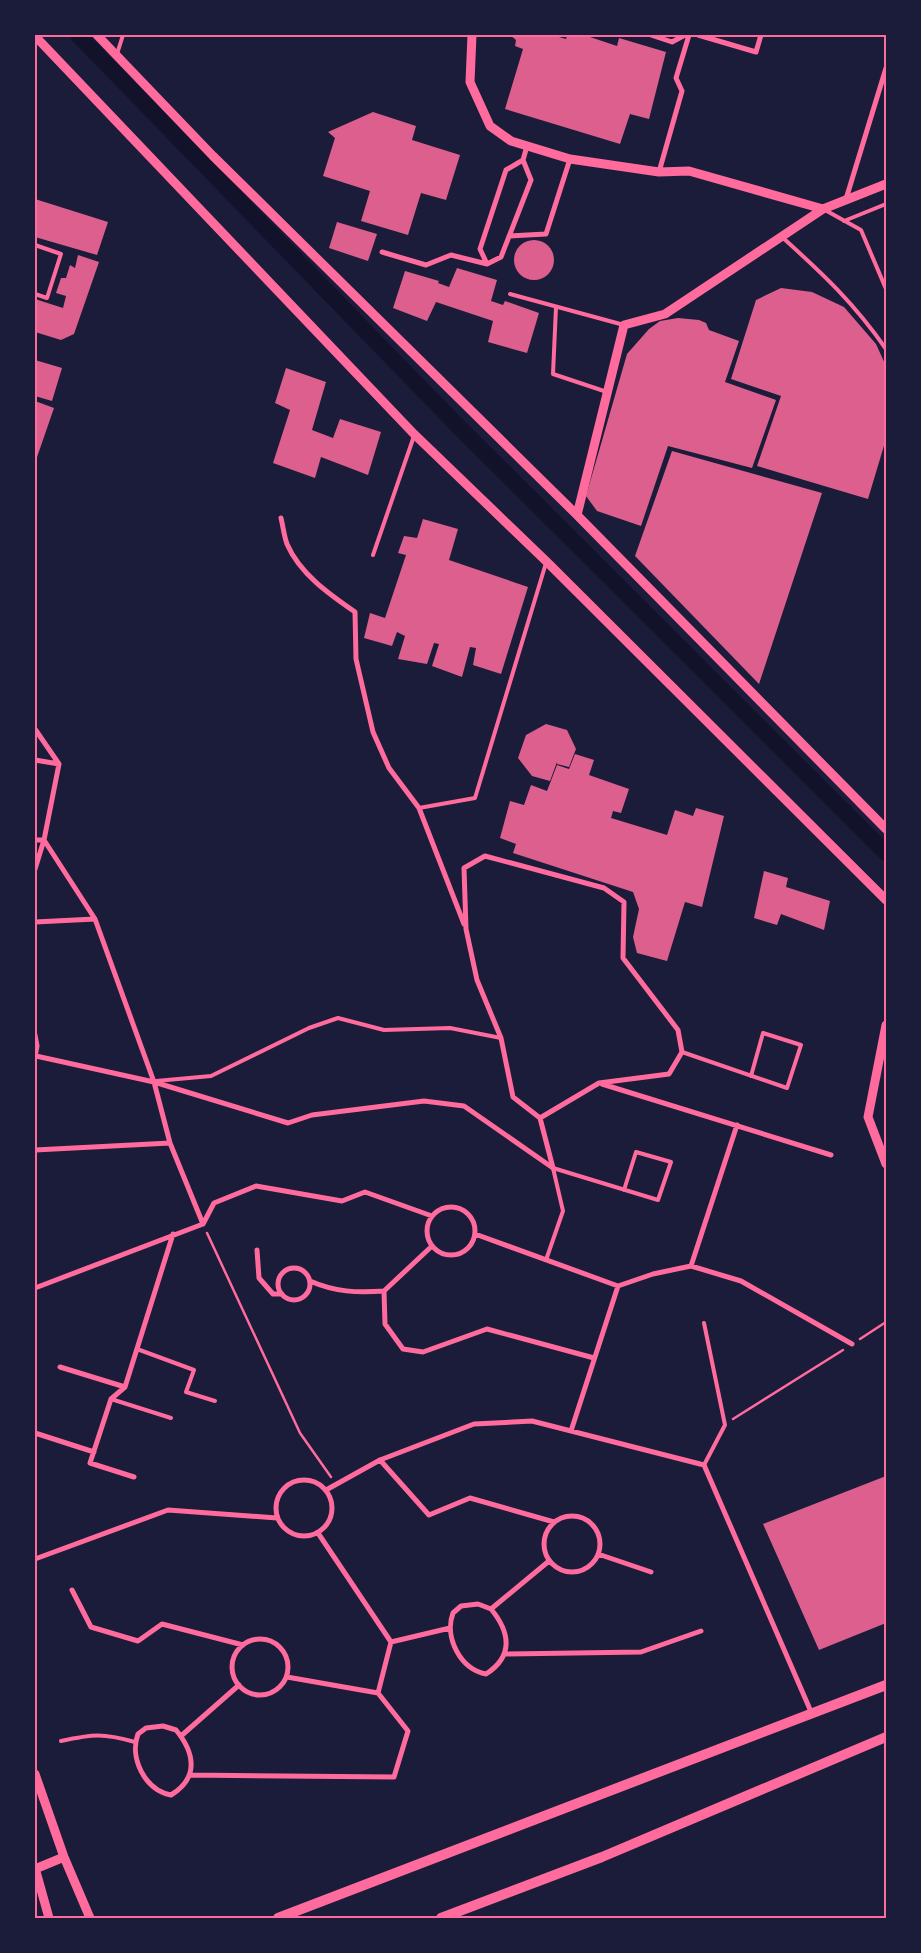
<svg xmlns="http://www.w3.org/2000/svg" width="921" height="1953" font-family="Helvetica,sans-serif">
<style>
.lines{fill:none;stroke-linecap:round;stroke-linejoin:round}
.canal{stroke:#12122b;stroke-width:16}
.building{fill:#dd5f8e}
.path{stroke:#ff6b9d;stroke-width:2.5}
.service{stroke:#ff6b9d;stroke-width:4}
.minor{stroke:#ff6b9d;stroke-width:5}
.tertiary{stroke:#ff6b9d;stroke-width:9}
.secondary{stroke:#ff6b9d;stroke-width:10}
.neatline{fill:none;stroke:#ff6b9d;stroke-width:2}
</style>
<rect width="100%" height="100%" fill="#1b1b3a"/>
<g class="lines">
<path class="canal" d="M 78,35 L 453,421 L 886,853"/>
</g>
<path class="building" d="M 510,35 L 552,35 L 566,39 L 567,35 L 584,35 L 617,46 L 619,38 L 666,52 L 649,119 L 630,114 L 620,144 L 505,109 L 523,49 L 515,46 L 516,40 Z
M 373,112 L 416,126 L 412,140 L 460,155 L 446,200 L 421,193 L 408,235 L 361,221 L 370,191 L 323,176 L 335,138 L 328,132 Z
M 35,199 L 108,222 L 97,255 L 35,237 Z
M 337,222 L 377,234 L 368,261 L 329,248 Z
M514 260a20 20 0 1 1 40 0a20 20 0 1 1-40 0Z
M 78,255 L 99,262 L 74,334 L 61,340 L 35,332 L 35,299 L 63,308 L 66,296 L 56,293 L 61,278 L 66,278 L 70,265 L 75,268 Z
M 457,268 L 497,280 L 491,301 L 503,305 L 505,301 L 539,313 L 527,353 L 488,342 L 493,321 L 436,302 L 427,321 L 393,308 L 405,271 L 439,281 L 438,283 L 449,287 Z
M 781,288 L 812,292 L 844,307 L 876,344 L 886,366 L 886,439 L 868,499 L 757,466 L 781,396 L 731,379 L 756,300 Z
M 678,318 L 699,320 L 706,323 L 709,330 L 739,341 L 725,382 L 776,400 L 752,468 L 668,446 L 641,526 L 597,511 L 586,496 L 627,354 L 649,329 L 660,321 Z
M 35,360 L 62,368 L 52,401 L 35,396 Z
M 286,368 L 326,382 L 312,430 L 333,438 L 340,419 L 381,432 L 368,475 L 321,457 L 315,478 L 273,463 L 290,410 L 275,403 Z
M 35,401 L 54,408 L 35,463 Z
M 672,451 L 822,493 L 759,684 L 635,556 Z
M 423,519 L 458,529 L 449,560 L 528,587 L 501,674 L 473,665 L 476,648 L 470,647 L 462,677 L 432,666 L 439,644 L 434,643 L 427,664 L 398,659 L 405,636 L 397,632 L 392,646 L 364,638 L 370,613 L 385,618 L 406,555 L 398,553 L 404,536 L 417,538 Z
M 546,724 L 567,730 L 576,749 L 569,767 L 557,764 L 557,762 L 550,781 L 532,776 L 518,758 L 526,735 Z
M 575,754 L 594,760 L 589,775 L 629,789 L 621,813 L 613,811 L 611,818 L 667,835 L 675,810 L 693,816 L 696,808 L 724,816 L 702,907 L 685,902 L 667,961 L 637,953 L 633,937 L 639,909 L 633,892 L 513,853 L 516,844 L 500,838 L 510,801 L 524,805 L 531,785 L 547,791 L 557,765 L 569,769 Z
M 764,871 L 788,878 L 786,887 L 830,901 L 824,930 L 781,914 L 777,925 L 754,918 Z
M 886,1476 L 886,1623 L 819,1650 L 763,1524 Z"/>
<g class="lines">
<path class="path" d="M 207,1233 L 300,1433 L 331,1477
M 860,1339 L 886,1322
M 733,1419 L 843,1350"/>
<path class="service" d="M 117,54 L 123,35
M 825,210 L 861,230 L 886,289
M 844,221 L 886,204
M 782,237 C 823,274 854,303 886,349
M 35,245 L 61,254 L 47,298 L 35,294
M 510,294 L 624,325
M 556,307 L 553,374 L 607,392
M 373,555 L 414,436
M 419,808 L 475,798 L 546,563
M 682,1052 L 787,1088 L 801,1045 L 763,1033 L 751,1076
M 156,1081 L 211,1076 L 309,1028 L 338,1018 L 384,1030 L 450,1028 L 501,1038
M 546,1260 L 563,1211 L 553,1168 L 658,1200 L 671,1162 L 636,1152 L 624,1190
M 704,1323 L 725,1425 L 704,1465
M 137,1349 L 194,1370 L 186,1392 L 215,1401
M 111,1399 L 171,1418
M 61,1741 C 93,1734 103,1733 135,1742"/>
<path class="minor" d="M 651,35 L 672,42 L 685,35
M 698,35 L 756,52 L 761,35
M 659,172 L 682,91 L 676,78 L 689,35
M 846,199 L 886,68
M 509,236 L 546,234 L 570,159
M 382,252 L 426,265 L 451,255 L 487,264 L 501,257 L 531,180 L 523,160
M 487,264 L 480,249 L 506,170 L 523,160 L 527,146
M 281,518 C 283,526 284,536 287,544 C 300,574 329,594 355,612 L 356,659 L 373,732 L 389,768 L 419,808 L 464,924
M 35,729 L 59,764 L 44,840 L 95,919 L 154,1082 L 170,1143 L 203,1224
M 35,760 L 59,764
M 35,840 L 44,840 L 35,869
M 35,922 L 95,919
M 35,1035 L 37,1046 L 35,1057
M 36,1056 L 154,1082 L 288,1123 L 312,1115 L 424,1101 L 464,1106 L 553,1168
M 602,1084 L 831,1155
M 540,1118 L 599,1083 L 669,1074 L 682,1052 L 678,1030 L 623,958 L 624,902 L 604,888 L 485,856 L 464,868 L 466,929 L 477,980 L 501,1038 L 513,1097 L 540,1118 L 553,1168
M 35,1150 L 170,1143
M427 1231a24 24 0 1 1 48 0a24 24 0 1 1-48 0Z
M 203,1224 L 214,1203 L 256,1186 L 342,1201 L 365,1192 L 432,1216
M 475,1234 L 618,1286 L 653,1274 L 691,1266 L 741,1281 L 852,1344
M 432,1246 L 384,1291 L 385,1324 L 403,1349 L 423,1352 L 487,1329 L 594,1358
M 257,1250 L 259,1278 L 273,1294 L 282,1294
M 691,1266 L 737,1125
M278 1284a16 16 0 1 1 32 0a16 16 0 1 1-32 0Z
M 310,1281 C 335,1292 357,1293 384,1291
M 35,1288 L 203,1224
M 60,1367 L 125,1387
M 571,1431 L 618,1286
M 35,1433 L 94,1452
M 380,1460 L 429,1515 L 470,1498 L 554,1522
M 134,1477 L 90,1463 L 111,1399 L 125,1387 L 173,1234
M276 1508a28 28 0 1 1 56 0a28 28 0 1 1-56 0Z
M 326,1490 L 380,1460 L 474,1424 L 532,1421 L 704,1465 L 812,1714
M544 1544a28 28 0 1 1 56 0a28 28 0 1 1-56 0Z
M 598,1554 L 651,1572
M 35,1559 L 168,1510 L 277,1518
M 72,1590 L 91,1627 L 138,1641 L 162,1624 L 243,1645
M 478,1604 L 491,1609 C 510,1632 514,1656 486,1674 C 460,1669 444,1637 453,1613 L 461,1606 Z
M 491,1609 L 549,1561
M232 1667a28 28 0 1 1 56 0a28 28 0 1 1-56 0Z
M 391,1642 L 450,1628
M 504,1654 L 641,1652 L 701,1631
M 287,1677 L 378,1693
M 163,1726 L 176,1730 C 195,1753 199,1778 171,1795 C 145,1790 129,1758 138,1734 L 146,1728 Z
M 181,1736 L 239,1685
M 190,1775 L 394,1777 L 408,1731 L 378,1693 L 391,1642 L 318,1533"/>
<path class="tertiary" d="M 97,35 L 213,156 L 577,515 L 886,829
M 472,35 L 470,82 L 490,126 L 511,141 L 570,159 L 659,172 L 689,171 L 823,209
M 35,36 L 414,434 L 547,562 L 886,900
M 577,515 L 624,325 L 665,314 L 823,209 L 886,184
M 886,1025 L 868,1117 L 886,1164
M 35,1774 L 64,1857 L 90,1918
M 35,1868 L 49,1918
M 35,1869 L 64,1857"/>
<path class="secondary" d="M 278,1918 L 886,1685
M 441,1918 L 602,1857 L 886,1737"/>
</g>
<rect width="921" height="1953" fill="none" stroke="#1b1b3a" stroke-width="72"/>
<rect x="36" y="36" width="849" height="1881" class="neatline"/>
</svg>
